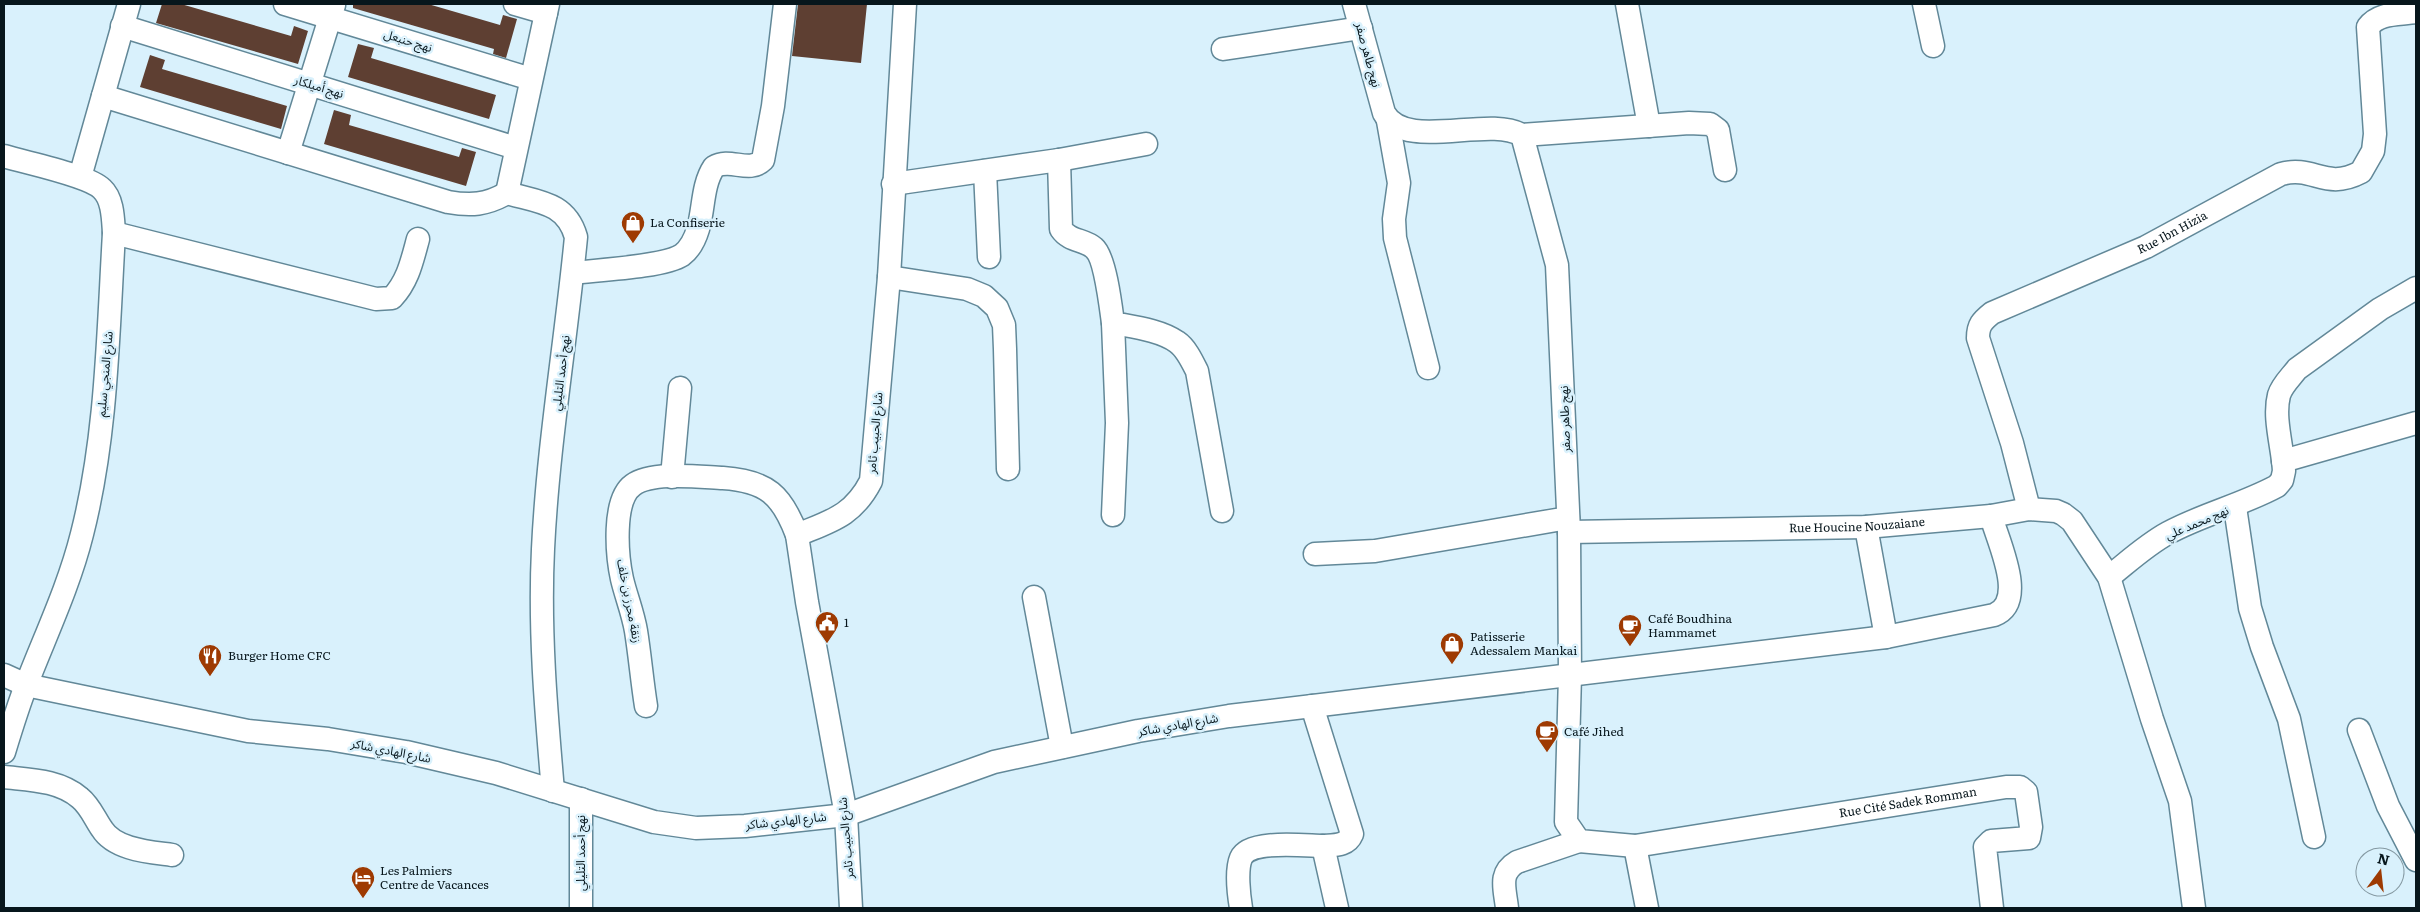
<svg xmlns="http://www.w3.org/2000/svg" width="2420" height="912" font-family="Literata,'Noto Sans Arabic',serif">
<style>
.building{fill:#5e3f32}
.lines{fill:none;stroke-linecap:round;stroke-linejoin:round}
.street-casing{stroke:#628898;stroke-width:25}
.street{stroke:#fff;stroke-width:22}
.labels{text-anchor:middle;stroke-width:5;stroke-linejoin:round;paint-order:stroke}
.street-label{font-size:12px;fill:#07161c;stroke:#d9f1fc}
.poi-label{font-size:12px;fill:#07161c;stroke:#d9f1fc;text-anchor:start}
</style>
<rect width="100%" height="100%" fill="#d9f1fc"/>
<path class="building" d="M 162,4 L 181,4 L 291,36 L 294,26 L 308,31 L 298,64 L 156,23 Z
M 353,4 L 428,4 L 500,25 L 503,15 L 517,19 L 506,58 L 493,54 L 494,49 L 353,8 Z
M 798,4 L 867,4 L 861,63 L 792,56 Z
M 358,44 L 374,48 L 371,58 L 496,95 L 489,119 L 348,77 Z
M 150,55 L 165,60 L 162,69 L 287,106 L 281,129 L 140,87 Z
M 334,110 L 351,115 L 349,125 L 459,157 L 462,148 L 476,152 L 466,186 L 324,144 Z"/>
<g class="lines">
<g class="street-casing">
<g id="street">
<path d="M 285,4 L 531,79"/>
<path d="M 515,4 L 546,13"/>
<path id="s1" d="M 1354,4 L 1384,113 C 1405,152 1488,115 1522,135 L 1557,265 L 1569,532 L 1570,675 L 1566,822 L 1579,841 L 1635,846 L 2006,787 L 2020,787 L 2026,792 L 2031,827 L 2029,838 L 1991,841 L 1985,847 L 1992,908"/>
<path d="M 1627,4 L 1649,126"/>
<path d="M 1924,4 L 1933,46"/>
<path d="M 122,26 L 516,148"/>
<path d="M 1223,49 L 1361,28"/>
<path d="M 103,96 L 448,202 C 471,206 486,205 507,193"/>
<path d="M 1388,121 L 1399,183 L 1394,219 L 1395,238 L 1428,368"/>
<path d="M 1522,135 L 1689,123 L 1710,124 L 1718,130 L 1725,170"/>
<path d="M 288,153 L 334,5"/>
<path d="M 4,156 C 26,163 88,175 102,189 C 113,199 113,219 114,233 C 108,333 107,436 82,534 C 69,586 46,634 27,683 C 18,706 11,729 4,752"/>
<path d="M 1059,160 L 1061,229 C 1070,242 1084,239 1094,248 C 1105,257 1111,308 1113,323 C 1133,327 1160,330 1177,342 C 1186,348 1192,361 1197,371 L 1222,511"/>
<path d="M 985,171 L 989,257"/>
<path d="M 80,177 L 129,4"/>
<path d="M 893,184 L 1059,160 L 1146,144"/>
<path d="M 507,193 C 538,202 566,202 576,237 C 566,341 548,445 543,549 C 539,630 546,710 553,791"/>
<path d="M 507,193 L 548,4"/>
<path d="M 114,233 L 376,299 L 392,298 C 408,281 412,261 418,239"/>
<path d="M 573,273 C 597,270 664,267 682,255 C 690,249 695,239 698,229 C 704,209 702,185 714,167 C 730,157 749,174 763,160 L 773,106 L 785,4"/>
<path d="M 889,277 L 967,289 L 984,296 L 997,308 L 1004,325 L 1005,349 L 1008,469"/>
<path d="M 1113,323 L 1117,423 L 1113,515"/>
<path d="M 2283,461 L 2416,423"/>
<path d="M 672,477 L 680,388"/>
<path d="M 2235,507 L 2250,608 L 2262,647 L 2289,719 L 2314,837"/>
<path id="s2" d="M 2029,509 L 2012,443 L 1978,338 C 1978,325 1982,321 1992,313 L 2146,247 L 2281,174 C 2314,165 2325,191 2361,172 L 2373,151 L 2375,134 L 2368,27 C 2379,12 2399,15 2416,12"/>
<path d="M 1866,527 L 1886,637"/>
<path id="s3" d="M 1569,532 L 1866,527 L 1991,516 L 2029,509 L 2056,511 L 2063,514 L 2072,521 L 2109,577 L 2152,719 L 2180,801 L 2194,908"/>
<path d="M 1315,554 L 1375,551 L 1568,518"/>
<path d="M 2109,577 C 2128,562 2146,545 2168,533 C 2203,514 2242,505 2277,486 L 2282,480 L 2284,471 C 2283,448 2273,418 2279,395 C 2282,385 2291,377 2297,369 L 2380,309 L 2416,288"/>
<path d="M 1034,597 L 1062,747"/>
<path d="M 4,675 L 26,685 L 248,731 L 328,739 L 406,752 L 496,773 L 654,822 L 696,828 L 745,826 L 846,815 L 994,762 L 1138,731 L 1229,716 L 1886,637 L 1994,615 C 2028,602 1998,542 1991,516"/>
<path d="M 646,706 C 642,681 640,656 636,631 C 633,613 626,596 622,579 C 617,556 612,500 633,485 C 652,471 700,477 723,478 C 767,481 782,495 797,535"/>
<path d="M 1312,706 L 1352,834 C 1347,846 1335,845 1323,846 L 1337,908"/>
<path d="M 2359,730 L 2388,806 L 2416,860"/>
<path d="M 4,777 C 30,780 59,780 80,798 C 90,806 95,819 102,829 C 115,850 151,852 172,855"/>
<path d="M 1635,846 L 1647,908"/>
<path d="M 581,908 L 581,799"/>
<path d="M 851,908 L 846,815 L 807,602 L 797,535 C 831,521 853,516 871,481 L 889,277 L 905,4"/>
<path d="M 1241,908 C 1239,896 1236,870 1241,858 C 1249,839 1307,846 1323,846"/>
<path d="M 1507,908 C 1505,889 1498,873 1517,862 L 1579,841"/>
</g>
</g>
<use href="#street" class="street"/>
</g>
<defs>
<g id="shop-pin" transform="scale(1.25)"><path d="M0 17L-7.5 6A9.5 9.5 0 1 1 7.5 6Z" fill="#9e3a02" stroke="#d9f1fc"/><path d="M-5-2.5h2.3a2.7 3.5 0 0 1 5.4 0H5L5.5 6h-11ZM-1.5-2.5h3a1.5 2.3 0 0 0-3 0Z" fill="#fff"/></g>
<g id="civic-pin" transform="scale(1.25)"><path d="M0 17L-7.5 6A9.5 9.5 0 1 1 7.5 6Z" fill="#9e3a02" stroke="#d9f1fc"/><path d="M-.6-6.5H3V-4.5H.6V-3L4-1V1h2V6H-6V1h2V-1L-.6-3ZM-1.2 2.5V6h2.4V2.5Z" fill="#fff"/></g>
<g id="cafe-pin" transform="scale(1.25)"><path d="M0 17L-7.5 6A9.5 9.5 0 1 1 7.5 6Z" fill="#9e3a02" stroke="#d9f1fc"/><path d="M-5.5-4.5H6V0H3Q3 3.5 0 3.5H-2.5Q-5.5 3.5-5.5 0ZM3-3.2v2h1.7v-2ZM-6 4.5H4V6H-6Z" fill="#fff"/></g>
<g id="restaurant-pin" transform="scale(1.25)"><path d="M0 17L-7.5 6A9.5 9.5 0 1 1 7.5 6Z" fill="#9e3a02" stroke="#d9f1fc"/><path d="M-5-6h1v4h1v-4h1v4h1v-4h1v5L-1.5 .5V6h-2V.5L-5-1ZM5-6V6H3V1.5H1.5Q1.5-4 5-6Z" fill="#fff"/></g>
<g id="hotel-pin" transform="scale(1.25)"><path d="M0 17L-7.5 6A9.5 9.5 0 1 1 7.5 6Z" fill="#9e3a02" stroke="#d9f1fc"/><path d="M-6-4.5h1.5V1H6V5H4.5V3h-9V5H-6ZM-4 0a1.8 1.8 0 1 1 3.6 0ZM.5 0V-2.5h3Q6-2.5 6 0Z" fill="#fff"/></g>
</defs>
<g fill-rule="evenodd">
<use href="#shop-pin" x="633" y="223"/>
<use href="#civic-pin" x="827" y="623"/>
<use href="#cafe-pin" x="1630" y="626"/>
<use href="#shop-pin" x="1452" y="644"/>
<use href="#restaurant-pin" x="210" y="656"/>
<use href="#cafe-pin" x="1547" y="732"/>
<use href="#hotel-pin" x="363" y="878"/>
</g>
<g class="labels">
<g class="street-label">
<text transform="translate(408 41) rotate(17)" y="4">نهج حنبعل</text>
<text transform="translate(1368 55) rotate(75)" y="4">نهج طاهر صفر</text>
<text transform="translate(319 87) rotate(17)" y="4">نهج أميلكار</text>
<text dy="4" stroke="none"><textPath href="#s2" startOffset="406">Rue Ibn Hizia</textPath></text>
<text transform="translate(561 373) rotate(-83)" y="4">نهج أحمد التليلي</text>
<text transform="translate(105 374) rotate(-85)" y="4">شارع المنجي سليم</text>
<text transform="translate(1565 419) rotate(-92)" y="4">نهج طاهر صفر</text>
<text transform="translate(875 433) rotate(-85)" y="4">شارع الحبيب ثامر</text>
<text transform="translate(2197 523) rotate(-23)" y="4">نهج محمد علي</text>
<text dy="4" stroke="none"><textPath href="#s3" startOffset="288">Rue Houcine Nouzaiane</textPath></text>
<text transform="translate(629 601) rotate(79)" y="4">زنقة محرز بن خلف</text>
<text transform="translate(1178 725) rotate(-10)" y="4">شارع الهادي شاكر</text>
<text transform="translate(391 751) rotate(11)" y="4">شارع الهادي شاكر</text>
<text dy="4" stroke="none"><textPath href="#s1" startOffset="1306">Rue Cité Sadek Romman</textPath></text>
<text transform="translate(786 821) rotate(-6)" y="4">شارع الهادي شاكر</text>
<text transform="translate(846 838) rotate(-95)" y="4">شارع الحبيب ثامر</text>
<text transform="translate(581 853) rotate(-90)" y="4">نهج أحمد التليلي</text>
</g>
<g class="poi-label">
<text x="650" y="227">La Confiserie</text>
<text x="1648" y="623">Café Boudhina<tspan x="1648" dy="14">Hammamet</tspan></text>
<text x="844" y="627">1</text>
<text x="1470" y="641">Patisserie<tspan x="1470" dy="14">Adessalem Mankai</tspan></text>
<text x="228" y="660">Burger Home CFC</text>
<text x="1564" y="736">Café Jihed</text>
<text x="380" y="875">Les Palmiers<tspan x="380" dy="14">Centre de Vacances</tspan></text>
</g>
</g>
<rect width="2420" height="912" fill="none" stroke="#07161c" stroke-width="10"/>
<g transform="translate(2380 872) rotate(15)"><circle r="24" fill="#d9f1fc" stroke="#8599a2"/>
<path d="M0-4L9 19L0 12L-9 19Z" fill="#9e3a02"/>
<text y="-8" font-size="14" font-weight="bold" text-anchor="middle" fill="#07161c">N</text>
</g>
</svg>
